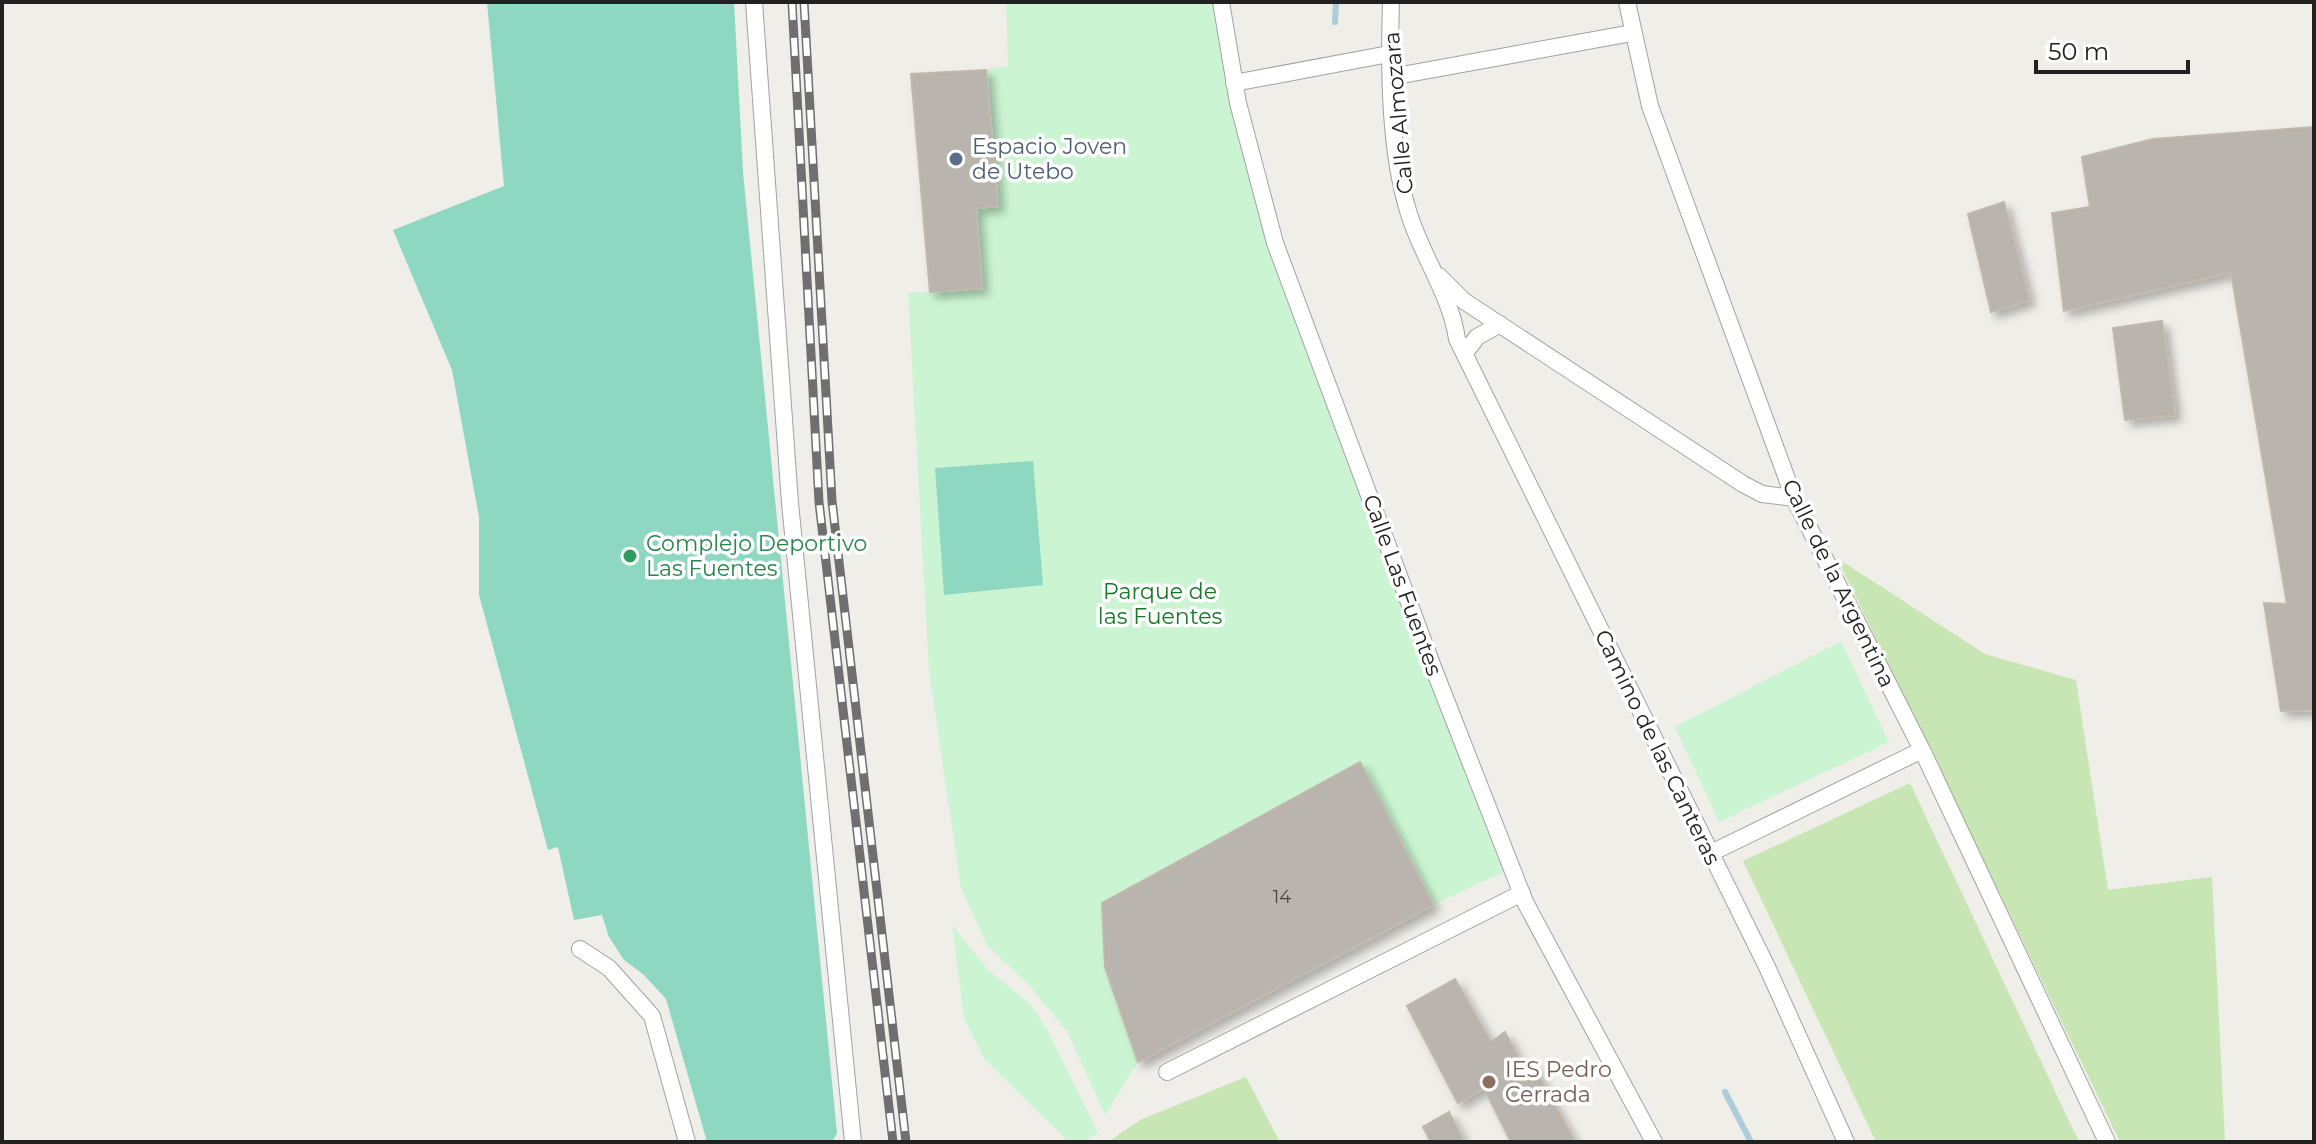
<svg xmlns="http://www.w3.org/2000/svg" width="2316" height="1144" font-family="Montserrat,sans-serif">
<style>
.grass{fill:#c8e5b4}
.park{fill:#cbf5d2}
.pitch{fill:#8ed8c2}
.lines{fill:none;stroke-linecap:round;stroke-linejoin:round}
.stream{stroke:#adccda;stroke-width:6}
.building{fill:#bab4ae;stroke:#c1b7ac;stroke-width:2;filter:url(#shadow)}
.minor-casing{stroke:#a2a2a2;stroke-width:18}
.minor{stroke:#fff;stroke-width:16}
.rail-casing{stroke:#6f6f6f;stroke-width:9}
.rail{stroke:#fff;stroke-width:6;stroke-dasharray:18;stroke-linecap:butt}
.service-dot{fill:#5c6f8a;stroke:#fff;stroke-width:3}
.leisure-dot{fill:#2e9e5b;stroke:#fff;stroke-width:3}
.education-dot{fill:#8d6e63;stroke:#fff;stroke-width:3}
.labels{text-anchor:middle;stroke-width:7;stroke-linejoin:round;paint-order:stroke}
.number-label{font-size:18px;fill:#474644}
.street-label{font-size:22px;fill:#212121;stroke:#fff}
.service-label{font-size:22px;fill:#4e5e75;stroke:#fff;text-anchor:start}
.leisure-label{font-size:22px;fill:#27864d;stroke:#fff;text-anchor:start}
.park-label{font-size:22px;fill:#167827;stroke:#fff}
.education-label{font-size:22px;fill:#785e54;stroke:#fff;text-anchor:start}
</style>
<defs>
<filter id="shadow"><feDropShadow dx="6" dy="6" stdDeviation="4" flood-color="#0004"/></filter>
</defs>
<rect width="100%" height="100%" fill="#f0eee9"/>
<path class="grass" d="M 1837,558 L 1985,654 L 2076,680 L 2108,890 L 2212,877 L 2225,1142 L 2120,1142 Z
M 1910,783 L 2079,1142 L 1876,1142 L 1743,861 Z
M 1246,1077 L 1280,1142 L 1108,1142 L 1140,1120 Z"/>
<path class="park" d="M 1006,2 L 1221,2 L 1238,103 L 1319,361 L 1512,868 L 1433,905 L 1360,762 L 1105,967 L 1138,1062 L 1105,1115 L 1068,1033 L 1030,986 L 987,945 L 961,888 L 929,672 L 908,293 L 982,288 L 976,208 L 998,205 L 990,113 L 978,100 L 988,97 L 986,70 L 1008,66 Z
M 1841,641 L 1889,742 L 1719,822 L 1675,727 Z
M 952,925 L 987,969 L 1029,1003 L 1048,1031 L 1098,1133 L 1082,1142 L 1069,1142 L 985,1060 L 964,1018 Z"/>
<path class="pitch" d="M 487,2 L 734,2 L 743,172 L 837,1133 L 832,1142 L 707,1142 L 666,999 L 644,975 L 624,960 L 609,937 L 602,915 L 574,920 L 558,847 L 548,850 L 479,595 L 479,517 L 452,370 L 393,230 L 504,186 Z
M 1033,461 L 1043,585 L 944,595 L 935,468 Z"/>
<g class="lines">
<path class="stream" d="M 1335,22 L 1336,2
M 1725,1092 L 1751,1142"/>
</g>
<path class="building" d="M 986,70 L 998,206 L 976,208 L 982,288 L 930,292 L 911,74 Z
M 2314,127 L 2314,710 L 2281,711 L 2264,603 L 2287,604 L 2231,272 L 2064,311 L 2052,213 L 2090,207 L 2082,157 L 2153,139 Z
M 2004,202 L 2029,300 L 1991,312 L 1968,214 Z
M 2162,321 L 2175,415 L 2125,420 L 2113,328 Z
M 1360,762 L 1433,905 L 1138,1062 L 1105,967 L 1102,903 Z
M 1455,979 L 1491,1042 L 1505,1032 L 1524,1068 L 1531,1061 L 1575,1142 L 1511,1142 L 1484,1088 L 1458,1103 L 1407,1006 Z
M 1449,1112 L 1464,1142 L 1431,1142 L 1423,1127 Z"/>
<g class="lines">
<g class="minor-casing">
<path id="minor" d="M 754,2 L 790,503 L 853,1142
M 1221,2 L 1238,103 L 1275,243 L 1433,667 L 1525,902 L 1654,1142
M 1391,2 C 1389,68 1389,151 1409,214 C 1422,256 1451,296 1457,339 L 1767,967 L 1846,1142
M 1627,2 L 1650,106 L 1794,498 L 1922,750 L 2107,1142
M 1391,77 L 1632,33
M 1234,83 L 1389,54
M 1439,276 L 1464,301 L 1743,484 L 1762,494 L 1794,498
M 1465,353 L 1477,337 L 1500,324
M 1711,853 L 1922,750
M 580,949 L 609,968 L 652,1016 L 687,1142
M 1167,1072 L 1522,893"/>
</g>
<use href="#minor" class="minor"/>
<g class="rail-casing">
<path id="rail" d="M 792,2 L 819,502 L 893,1142
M 804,2 L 832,501 L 906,1142"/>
</g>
<use href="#rail" class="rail"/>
</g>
<circle class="service-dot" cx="956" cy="159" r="8"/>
<circle class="leisure-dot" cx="630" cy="556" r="8"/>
<circle class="education-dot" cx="1489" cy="1082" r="8"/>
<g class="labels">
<g class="number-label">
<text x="1282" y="903">14</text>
</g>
<g class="street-label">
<text transform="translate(1398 113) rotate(-95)" y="8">Calle Almozara</text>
<text transform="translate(1839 583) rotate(64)" y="8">Calle de la Argentina</text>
<text transform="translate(1403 585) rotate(70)" y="8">Calle Las Fuentes</text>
<text transform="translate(1658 747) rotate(64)" y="8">Camino de las Canteras</text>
</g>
<g class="service-label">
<text x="972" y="154">Espacio Joven<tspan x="972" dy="25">de Utebo</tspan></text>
</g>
<g class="leisure-label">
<text x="646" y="551">Complejo Deportivo<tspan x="646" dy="25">Las Fuentes</tspan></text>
</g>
<g class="park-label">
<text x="1160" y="599">Parque de<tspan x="1160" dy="25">las Fuentes</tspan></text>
</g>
<g class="education-label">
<text x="1505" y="1077">IES Pedro<tspan x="1505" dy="25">Cerrada</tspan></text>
</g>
</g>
<rect width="2316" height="1144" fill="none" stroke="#212121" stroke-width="8"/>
<path d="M2036 60v12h152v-12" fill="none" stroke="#212121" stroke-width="4"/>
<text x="2048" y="60" font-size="24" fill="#212121" stroke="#ffffff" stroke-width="6" paint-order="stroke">50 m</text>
</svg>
